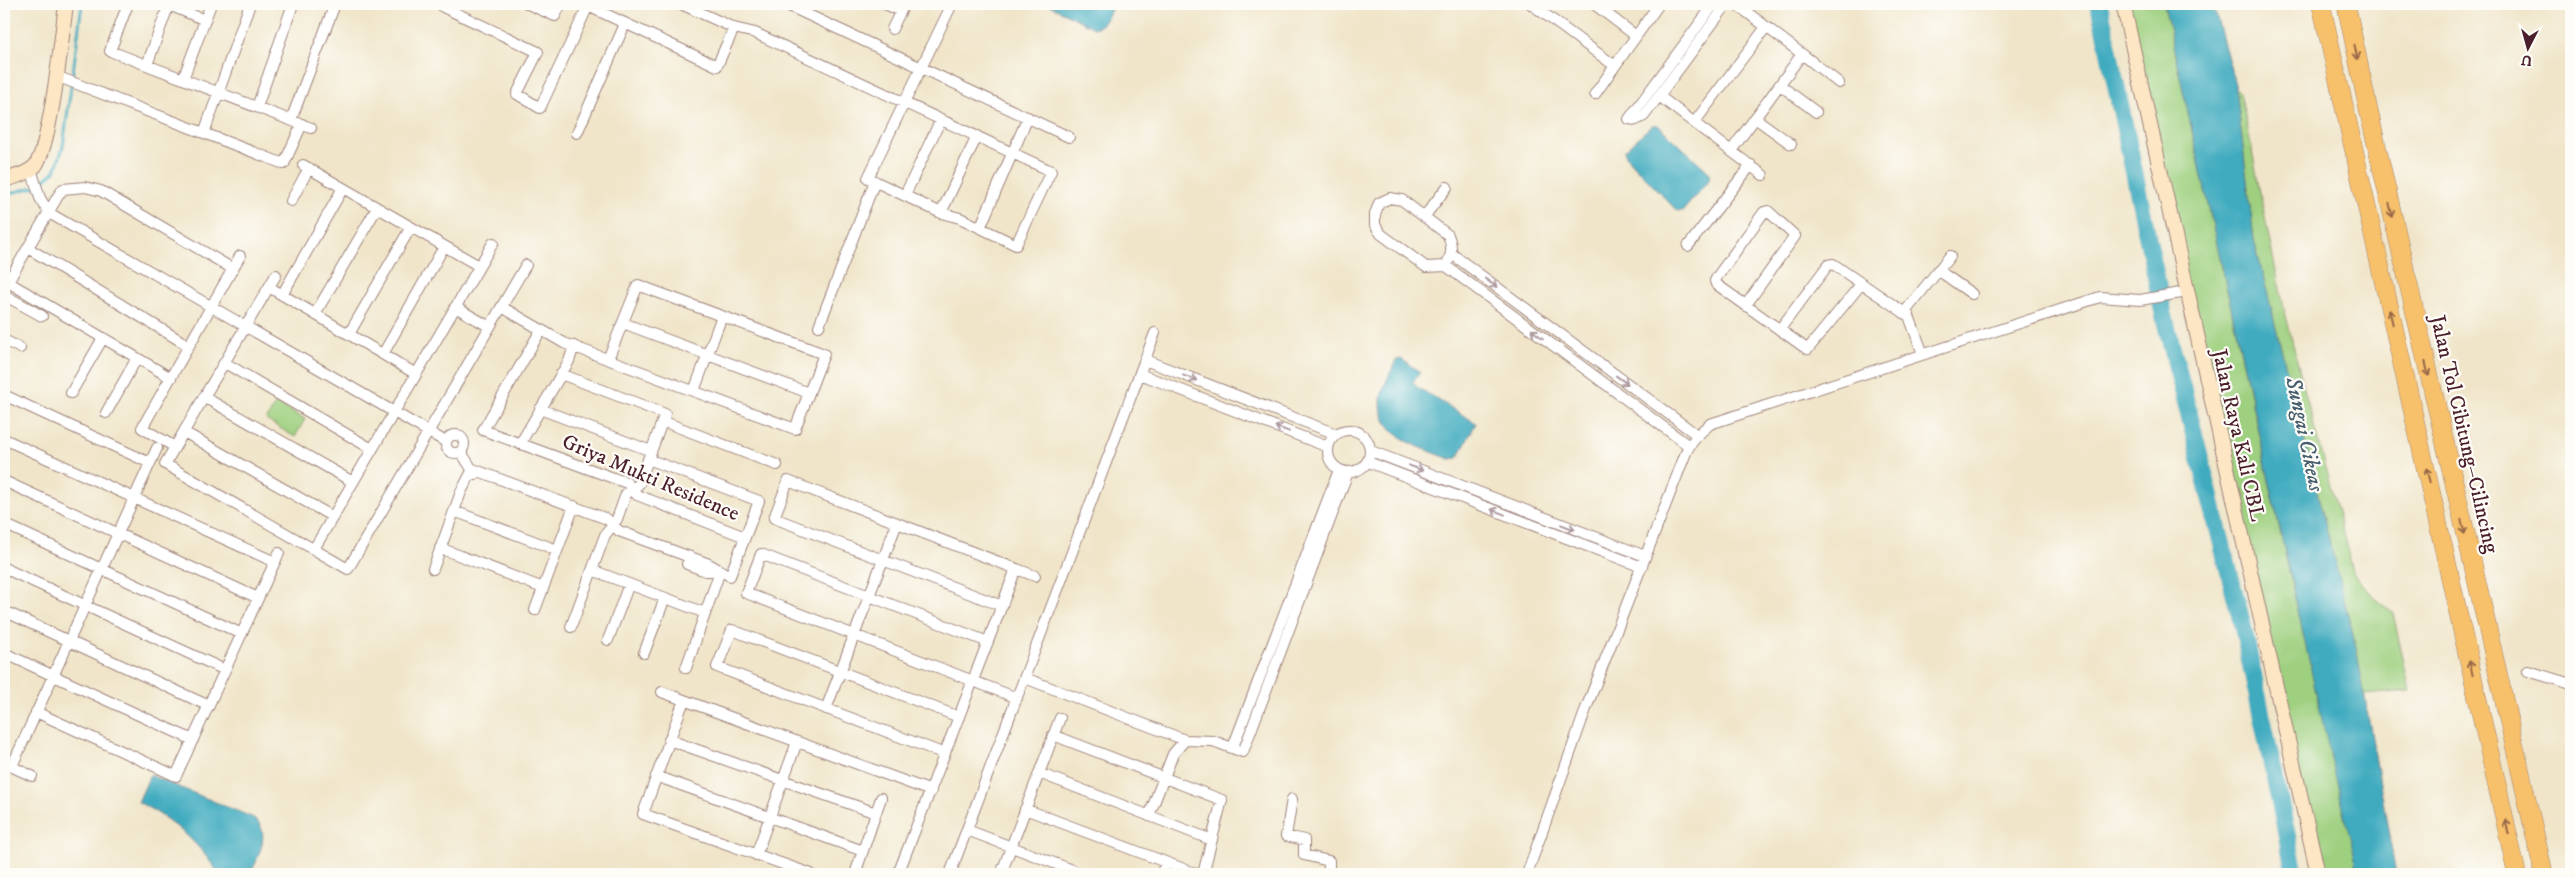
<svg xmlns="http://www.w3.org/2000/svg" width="2575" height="878" font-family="'IM FELL DW Pica',serif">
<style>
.green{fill:#9fd080;stroke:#747856}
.water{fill:#40abbf;stroke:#456575}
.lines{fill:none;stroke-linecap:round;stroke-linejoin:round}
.stream{stroke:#40abbf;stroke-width:3}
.river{stroke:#40abbf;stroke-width:18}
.street-casing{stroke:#9d827a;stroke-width:12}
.secondary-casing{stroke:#9d827a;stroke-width:16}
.highway-casing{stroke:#9d827a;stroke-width:19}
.street{stroke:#fff;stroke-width:10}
.secondary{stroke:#fce6c4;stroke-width:14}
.highway{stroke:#f7c06b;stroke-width:18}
.oneway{stroke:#986748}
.oneway2{stroke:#ae9aa0}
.labels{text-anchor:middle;stroke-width:4.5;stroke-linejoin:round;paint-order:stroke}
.street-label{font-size:21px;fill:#4a1f2b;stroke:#fdfcf7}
.water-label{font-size:22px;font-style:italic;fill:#465e6e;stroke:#fdfcf7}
</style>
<rect width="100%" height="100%" fill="#fdfcf7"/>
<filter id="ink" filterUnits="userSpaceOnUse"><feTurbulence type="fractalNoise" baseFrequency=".02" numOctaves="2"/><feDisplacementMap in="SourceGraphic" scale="10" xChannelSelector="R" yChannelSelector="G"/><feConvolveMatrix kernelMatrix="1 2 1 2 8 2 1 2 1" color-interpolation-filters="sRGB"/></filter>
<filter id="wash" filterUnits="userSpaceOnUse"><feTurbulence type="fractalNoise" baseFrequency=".0096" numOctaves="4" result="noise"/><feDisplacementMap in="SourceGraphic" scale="20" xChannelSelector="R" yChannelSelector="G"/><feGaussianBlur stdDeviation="1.12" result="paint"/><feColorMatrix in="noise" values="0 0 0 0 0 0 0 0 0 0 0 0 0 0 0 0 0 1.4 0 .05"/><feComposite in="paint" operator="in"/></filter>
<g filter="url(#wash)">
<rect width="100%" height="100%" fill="#f0e5c9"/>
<path class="green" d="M 2123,4 L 2164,4 L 2288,567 L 2359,874 L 2317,874 Z
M 2236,88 L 2240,92 C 2254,155 2264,218 2278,281 C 2300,379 2328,477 2354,575 L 2374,597 L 2393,613 L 2410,691 L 2364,695 L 2356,647 L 2254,240 Z
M 276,403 L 305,419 L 295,437 L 266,420 Z"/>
<path class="water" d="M 1047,4 L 1115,4 L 1102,25 L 1094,28 Z
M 2164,4 L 2213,4 L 2236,88 L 2254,240 L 2356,647 L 2396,874 L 2359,874 L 2325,733 Z
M 1652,125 L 1658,125 L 1710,173 L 1709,180 L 1683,211 L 1677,211 L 1625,156 L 1625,150 Z
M 1401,359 L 1420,372 L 1413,382 L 1417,387 L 1476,423 L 1458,458 L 1450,459 C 1423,448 1379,438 1381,400 C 1382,388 1391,372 1396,360 Z
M 150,775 L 254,818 C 272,833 258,855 251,874 L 219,874 C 196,840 174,821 138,802 Z"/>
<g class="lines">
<path class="stream" d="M 4,195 L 37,186 L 55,171 L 63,147 L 82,4"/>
<path class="river" d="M 2099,4 L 2164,316 L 2243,627 L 2295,874"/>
</g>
</g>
<g filter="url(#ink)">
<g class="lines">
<g class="street-casing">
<path id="street" d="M 128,4 L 110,51 L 311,128
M 445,4 L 443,7 L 538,52 L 517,94 L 540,108 L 589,4
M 528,4 L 555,16 L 561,4
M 681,4 L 734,28 L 755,33 C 854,79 953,125 1051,171 L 1016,245 L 960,218 L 941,213 L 868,178 L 952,4
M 785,4 L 1069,137
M 885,4 L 901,11
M 1531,4 L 1615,66
M 1594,4 L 1636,36
M 1714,4 L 1629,119 L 1636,120 L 1644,116 L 1727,4
M 169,5 L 205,20
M 588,6 L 717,66 L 734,28
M 892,29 L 904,4
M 1802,54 L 1839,83
M 147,65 L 169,4
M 56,76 L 284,164 L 302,124
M 183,79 L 211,4
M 1780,85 L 1816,112
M 1595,94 L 1659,4
M 1659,96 L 1731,151 L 1802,54 L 1736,4
M 257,107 L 293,4
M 1755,118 L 1791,144
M 291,120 L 335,4
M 1694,123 L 1766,27
M 204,133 L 250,4
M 577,133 L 625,24
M 1731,151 L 1763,175
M 303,165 L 479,266
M 31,169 L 40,198 L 49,213 L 446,442
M 905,195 L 941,119
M 1390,198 L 1402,200 L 1448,235 C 1453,248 1452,254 1446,266 L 1426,267 L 1381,234 L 1375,225 L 1375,214 L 1379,203 Z
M 291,201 L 309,168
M 941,213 L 977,136
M 1424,217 L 1447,187
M 980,228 L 1028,117
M 1688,246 L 1751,165
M 28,248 L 189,346
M 1452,254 L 1697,435
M 1446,266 L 1689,446
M 1938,270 L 1972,294
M 269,287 L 416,374
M 4,295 L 42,316
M 282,295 L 343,188
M 1746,305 L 1795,236 L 1768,211 L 1764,212 L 1717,277 L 1715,281 L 1716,284 L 1804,347 L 1808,349 L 1862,283
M 455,307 L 490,327
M 502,307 L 564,343 C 641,371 718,400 795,429 L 824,354 L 638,285 L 608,359
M 1904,313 L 1950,256
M 315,314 L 374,213
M 623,323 L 809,393
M 819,326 L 875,181
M 1780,329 L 1828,265 L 1833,264 L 1909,316 L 1923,354
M 541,330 L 483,430 L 627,483 L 637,495 L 745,537
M 349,334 L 408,232
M 4,340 L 20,348
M 383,354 L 441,252
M 1145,360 L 1336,434
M 225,363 L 372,449
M 561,374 L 665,414 L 639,484 L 626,494 L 617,519 L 605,535 L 571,627
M 1140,374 L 1328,447
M 171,378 L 8,282 L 58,196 L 63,189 L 85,187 L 101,191 L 233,269
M 694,391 L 722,316
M 71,393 L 103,338
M 4,395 L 150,463
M 204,397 L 276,275
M 540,409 L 651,451
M 106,413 L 137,358
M 662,421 L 777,465
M1328 451a21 21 0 1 1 42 0a21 21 0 1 1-42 0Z
M 184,432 L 333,517
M446 444a9 9 0 1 1 18 0a9 9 0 1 1-18 0Z
M 4,439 L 275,562
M 520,444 L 569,361 L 574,346
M 175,447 L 142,428 L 240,256
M 1371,451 L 1645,556
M 461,452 L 475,474
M 1368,462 L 1642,567
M 473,469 L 607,519 L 619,531 L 709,564 L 730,576 L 759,501 L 648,459
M 4,481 L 258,598
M 353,482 L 204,397 L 165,464 L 348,569 L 526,265
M 454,511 L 557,550
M 4,524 L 242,634
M 440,548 L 543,588
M 314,549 L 493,243
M 687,564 L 706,571 L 719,571
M 4,568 L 225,670
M 433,569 L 461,492 L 473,469
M 592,570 L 705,613
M 1002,606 L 774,518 L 788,481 L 1035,576
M 535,610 L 574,506
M 4,611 L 209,706
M 608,640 L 629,584
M 988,642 L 761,554 L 746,593 L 1017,698
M 4,653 L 193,740
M 644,653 L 665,598
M 686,668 L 720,571
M 2528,671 L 2571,684
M 1025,678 L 1185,740
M 662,692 L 931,791
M 684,700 L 643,814 L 811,874
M 826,709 L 897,523
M 36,712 L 176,776 L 279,553
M 1053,735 L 1222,800 L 1203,874
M 669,740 L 876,813
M 1233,747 L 1339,470
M 945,754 L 717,667 L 732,630 L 959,717
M 4,763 L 32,776
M 12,766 L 157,448
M 1039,773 L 1212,840
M 656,776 L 863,851
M 1292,799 L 1286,836 L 1304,840 L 1304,855 L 1329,861 L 1329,874
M 1025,809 L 1197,874
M 1149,816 L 1173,754 L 1185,740 L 1213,741 L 1243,752 L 1348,472
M 967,830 L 1083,874
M 756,855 L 797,742
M 855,874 L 881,798
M 898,874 L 1016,569
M 950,874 L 1155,333
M 1001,874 L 1060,718
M 1161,874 L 1166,863
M 1527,874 L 1587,706 L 1687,450 C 1693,439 1700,432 1710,424 L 2100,297 L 2140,300 L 2186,292"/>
</g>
<g class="secondary-casing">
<path id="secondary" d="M 2123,4 L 2318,874
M 4,180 C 14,177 28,174 35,166 C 51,146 62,34 66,4"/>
</g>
<g class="highway-casing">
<path id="highway" d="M 2321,4 L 2517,874
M 2346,4 L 2368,108 L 2544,874"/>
</g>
<use href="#street" class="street"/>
<use href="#secondary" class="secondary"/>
<use href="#highway" class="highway"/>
</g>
<defs><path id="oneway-shaft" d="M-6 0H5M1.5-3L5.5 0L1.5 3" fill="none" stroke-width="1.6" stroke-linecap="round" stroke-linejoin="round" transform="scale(1.25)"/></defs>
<g class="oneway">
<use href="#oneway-shaft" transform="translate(2356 52) rotate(78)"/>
<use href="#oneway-shaft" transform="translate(2391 210) rotate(77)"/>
<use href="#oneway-shaft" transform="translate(2391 317) rotate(-103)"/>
<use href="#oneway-shaft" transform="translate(2427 369) rotate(77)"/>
<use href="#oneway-shaft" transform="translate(2428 475) rotate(-103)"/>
<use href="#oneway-shaft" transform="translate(2463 527) rotate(77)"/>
<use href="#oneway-shaft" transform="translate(2471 668) rotate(-103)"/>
<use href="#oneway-shaft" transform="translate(2507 827) rotate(-103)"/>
</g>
<g class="oneway2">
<use href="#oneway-shaft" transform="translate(1491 283) rotate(36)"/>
<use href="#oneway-shaft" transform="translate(1537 334) rotate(-143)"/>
<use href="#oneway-shaft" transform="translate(1190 378) rotate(21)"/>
<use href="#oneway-shaft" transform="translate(1622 380) rotate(36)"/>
<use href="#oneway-shaft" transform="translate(1282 429) rotate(-159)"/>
<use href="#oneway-shaft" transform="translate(1416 468) rotate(21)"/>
<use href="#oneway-shaft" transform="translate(1498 512) rotate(-159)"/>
<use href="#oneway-shaft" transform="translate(1568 527) rotate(21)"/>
</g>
</g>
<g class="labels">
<g class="street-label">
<text transform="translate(2465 434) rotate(77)" y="7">Jalan Tol Cibitung–Cilincing</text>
<text transform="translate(2239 435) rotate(77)" y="7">Jalan Raya Kali CBL</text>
<text transform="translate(651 477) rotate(23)" y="7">Griya Mukti Residence</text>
</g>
<g class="water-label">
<text transform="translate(2306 434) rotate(78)" y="8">Sungai Cikeas</text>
</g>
</g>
<rect width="2575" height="878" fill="none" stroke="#fdfcf7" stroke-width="20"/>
<g transform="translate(2528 48) rotate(186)" stroke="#fdfcf7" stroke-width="4" paint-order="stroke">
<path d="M0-4L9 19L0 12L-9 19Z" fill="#4a1f2b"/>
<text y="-8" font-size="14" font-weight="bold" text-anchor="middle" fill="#4a1f2b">U</text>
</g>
</svg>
